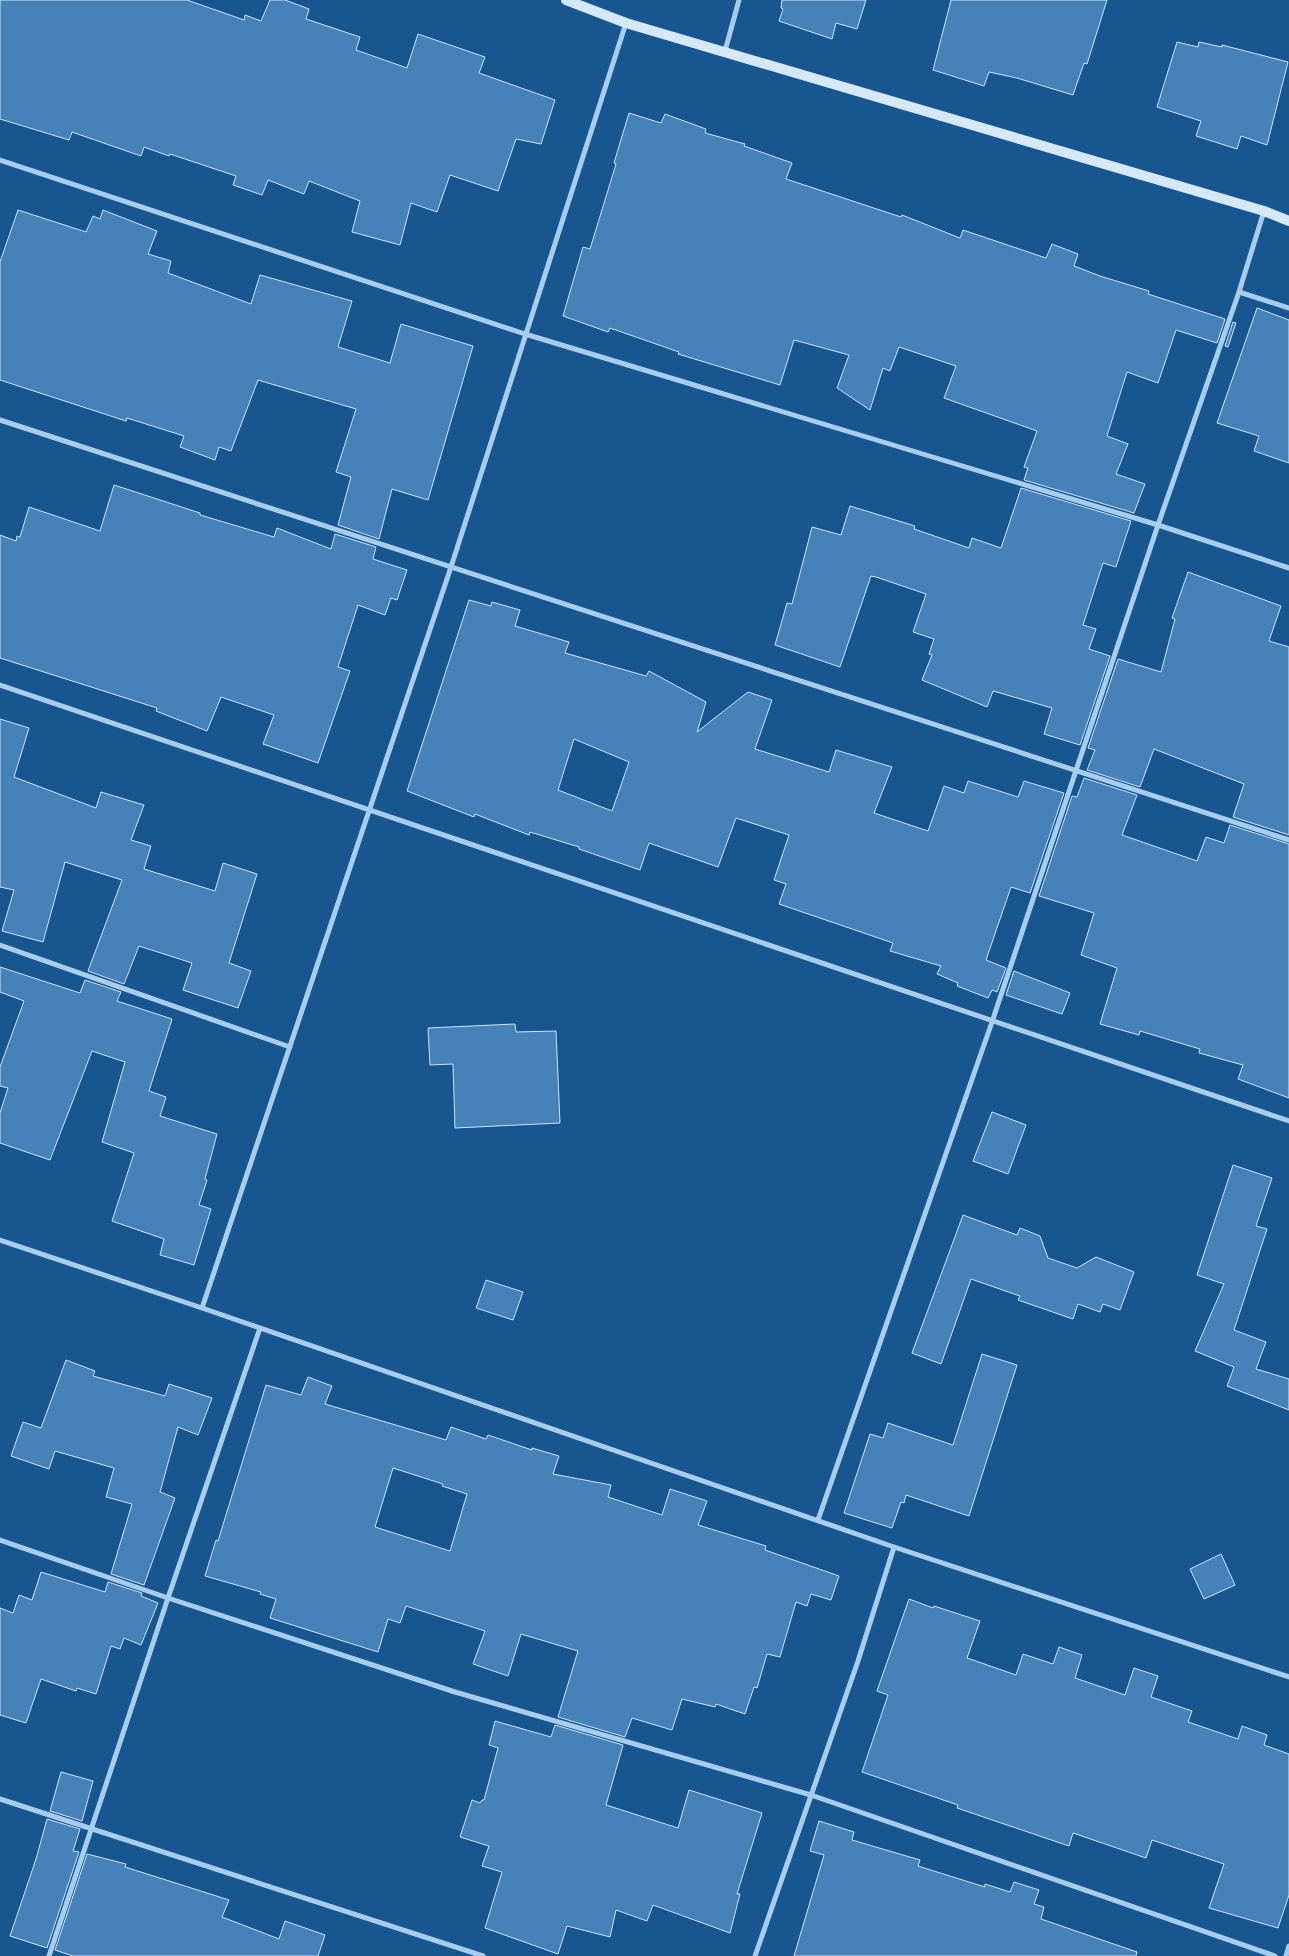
<svg xmlns="http://www.w3.org/2000/svg" width="1289" height="1956" font-family="Lato,sans-serif">
<style>
.building{fill:#4682b8;stroke:#cde5fa;fill-rule:evenodd}
.lines{fill:none;stroke-linecap:round;stroke-linejoin:round}
.street{stroke:#a6cdef;stroke-width:5}
.secondary{stroke:#d4e8fa;stroke-width:10}
</style>
<rect width="100%" height="100%" fill="#19568f"/>
<path class="building" d="M 0,0 L 187,0 L 244,20 L 245,15 L 261,21 L 270,0 L 285,0 L 309,9 L 306,19 L 360,37 L 356,50 L 407,68 L 418,34 L 485,57 L 479,73 L 555,100 L 541,144 L 516,139 L 498,191 L 450,175 L 437,212 L 411,203 L 400,245 L 352,232 L 360,201 L 309,181 L 304,194 L 268,180 L 262,195 L 233,185 L 236,176 L 170,154 L 169,156 L 144,147 L 141,156 L 72,132 L 69,140 L 0,119 Z
M 782,0 L 866,0 L 857,29 L 836,23 L 832,39 L 779,21 L 783,9 L 781,8 Z
M 951,0 L 1107,0 L 1087,64 L 1084,63 L 1073,95 L 1017,78 L 989,72 L 984,86 L 933,70 Z
M 1177,42 L 1198,47 L 1199,42 L 1222,47 L 1222,45 L 1288,62 L 1267,145 L 1241,136 L 1237,149 L 1196,136 L 1201,121 L 1157,107 Z
M 629,113 L 661,123 L 665,114 L 706,129 L 705,133 L 745,144 L 744,146 L 792,163 L 786,179 L 901,217 L 902,215 L 960,238 L 963,230 L 1046,258 L 1052,244 L 1078,254 L 1074,266 L 1100,276 L 1149,291 L 1148,294 L 1225,319 L 1217,343 L 1176,330 L 1158,383 L 1127,372 L 1107,436 L 1128,444 L 1116,474 L 1145,484 L 1134,513 L 1024,480 L 1028,468 L 1024,467 L 1037,431 L 944,398 L 956,366 L 899,347 L 890,371 L 883,368 L 870,410 L 837,388 L 849,355 L 794,340 L 780,385 L 678,354 L 679,352 L 610,328 L 608,332 L 563,316 L 583,247 L 590,249 L 616,164 L 614,163 Z
M 18,210 L 86,232 L 93,216 L 100,219 L 103,210 L 157,231 L 148,254 L 171,261 L 168,273 L 251,304 L 260,275 L 352,301 L 338,347 L 390,363 L 401,324 L 473,346 L 428,500 L 392,489 L 379,539 L 338,525 L 351,477 L 336,472 L 356,409 L 258,380 L 231,451 L 219,447 L 215,460 L 180,447 L 184,436 L 127,418 L 126,421 L 0,380 L 0,262 Z
M 1257,308 L 1289,320 L 1289,463 L 1254,451 L 1259,436 L 1217,423 Z
M 1233,322 L 1236,323 L 1228,347 L 1225,346 Z
M 114,485 L 200,513 L 200,515 L 274,537 L 277,528 L 331,549 L 335,534 L 376,547 L 373,559 L 407,570 L 397,600 L 391,598 L 385,615 L 358,605 L 338,667 L 350,671 L 318,763 L 263,744 L 274,715 L 221,697 L 207,731 L 156,711 L 157,708 L 0,658 L 0,535 L 16,541 L 17,536 L 20,537 L 29,507 L 100,531 Z
M 1021,488 L 1131,521 L 1116,567 L 1103,563 L 1083,625 L 1096,629 L 1089,649 L 1110,656 L 1080,745 L 1044,734 L 1052,708 L 993,691 L 987,707 L 922,680 L 932,655 L 929,654 L 934,639 L 913,632 L 926,594 L 876,577 L 871,576 L 840,667 L 775,645 L 787,603 L 792,604 L 812,527 L 841,535 L 850,506 L 915,526 L 914,529 L 969,548 L 972,538 L 1001,548 Z
M 1188,572 L 1281,606 L 1269,641 L 1289,647 L 1289,835 L 1233,817 L 1244,784 L 1154,749 L 1140,787 L 1087,770 L 1095,750 L 1088,748 L 1118,659 L 1161,672 L 1175,619 L 1172,618 Z
M 469,600 L 491,606 L 492,602 L 520,610 L 515,626 L 569,642 L 565,653 L 646,676 L 649,671 L 706,702 L 697,732 L 748,692 L 772,700 L 755,749 L 829,772 L 836,750 L 892,767 L 874,813 L 928,831 L 944,786 L 964,793 L 968,781 L 1018,797 L 1024,781 L 1064,793 L 1030,893 L 1011,887 L 986,960 L 1006,968 L 997,992 L 992,990 L 988,998 L 957,986 L 958,983 L 937,974 L 941,966 L 890,951 L 893,943 L 779,904 L 786,884 L 774,880 L 789,835 L 736,818 L 718,867 L 649,843 L 640,870 L 579,849 L 579,847 L 530,832 L 529,835 L 475,814 L 474,817 L 407,791 ZM 574,739 L 629,762 L 612,811 L 558,790 Z
M 0,719 L 29,728 L 14,777 L 96,808 L 101,792 L 144,805 L 131,840 L 151,846 L 144,869 L 215,891 L 223,863 L 257,874 L 229,963 L 251,971 L 238,1008 L 183,990 L 192,963 L 139,946 L 124,984 L 88,971 L 122,880 L 65,862 L 43,942 L 2,931 L 14,890 L 0,887 Z
M 1084,778 L 1137,795 L 1122,835 L 1197,861 L 1206,837 L 1224,843 L 1230,825 L 1289,844 L 1289,1098 L 1238,1079 L 1243,1065 L 1199,1053 L 1200,1049 L 1140,1031 L 1139,1035 L 1100,1024 L 1117,968 L 1081,955 L 1094,913 L 1039,896 L 1072,796 L 1077,797 Z
M 0,967 L 80,993 L 85,980 L 121,992 L 117,1001 L 172,1019 L 149,1091 L 166,1097 L 160,1116 L 217,1134 L 205,1179 L 207,1180 L 199,1205 L 211,1209 L 194,1265 L 160,1255 L 164,1239 L 112,1221 L 134,1153 L 102,1142 L 125,1062 L 92,1051 L 50,1160 L 0,1143 L 0,1113 L 8,1088 L 0,1086 L 0,1067 L 24,1001 L 0,992 Z
M 1014,971 L 1070,993 L 1062,1014 L 1006,995 Z
M 515,1024 L 516,1032 L 556,1031 L 560,1123 L 455,1128 L 453,1064 L 430,1065 L 428,1028 Z
M 992,1112 L 1026,1125 L 1008,1174 L 973,1161 Z
M 1233,1165 L 1272,1178 L 1256,1226 L 1267,1229 L 1234,1330 L 1266,1342 L 1256,1369 L 1289,1379 L 1289,1410 L 1227,1386 L 1234,1367 L 1195,1351 L 1224,1284 L 1197,1275 Z
M 963,1215 L 1017,1235 L 1020,1228 L 1040,1236 L 1048,1258 L 1077,1268 L 1096,1257 L 1134,1272 L 1120,1310 L 1103,1304 L 1100,1312 L 1078,1304 L 1073,1319 L 1018,1300 L 1020,1296 L 971,1279 L 941,1364 L 912,1353 Z
M 486,1280 L 523,1292 L 513,1320 L 476,1308 Z
M 982,1354 L 1017,1365 L 969,1516 L 906,1495 L 904,1503 L 901,1502 L 892,1528 L 844,1513 L 870,1434 L 883,1438 L 888,1423 L 953,1445 Z
M 66,1360 L 95,1371 L 93,1376 L 165,1396 L 169,1384 L 212,1398 L 198,1435 L 178,1427 L 160,1492 L 175,1498 L 144,1585 L 111,1574 L 132,1504 L 106,1497 L 114,1468 L 55,1451 L 49,1469 L 11,1456 L 23,1422 L 41,1428 Z
M 308,1377 L 332,1386 L 325,1404 L 446,1440 L 451,1427 L 486,1439 L 488,1435 L 532,1450 L 532,1448 L 559,1456 L 553,1474 L 611,1485 L 608,1497 L 662,1515 L 670,1489 L 707,1501 L 698,1525 L 766,1546 L 765,1550 L 839,1576 L 831,1600 L 811,1594 L 807,1606 L 796,1602 L 780,1657 L 767,1654 L 757,1688 L 754,1687 L 745,1714 L 716,1704 L 715,1707 L 682,1699 L 672,1730 L 632,1718 L 625,1737 L 558,1717 L 578,1651 L 521,1634 L 508,1676 L 473,1664 L 485,1631 L 406,1606 L 400,1623 L 388,1619 L 378,1652 L 270,1618 L 276,1599 L 260,1594 L 261,1592 L 205,1576 L 216,1540 L 218,1541 L 266,1385 L 301,1395 ZM 393,1468 L 443,1484 L 442,1486 L 467,1494 L 450,1551 L 375,1527 Z
M 1221,1554 L 1235,1585 L 1204,1599 L 1190,1569 Z
M 41,1572 L 105,1592 L 108,1582 L 142,1593 L 141,1596 L 158,1603 L 141,1645 L 124,1638 L 120,1649 L 111,1646 L 96,1694 L 77,1688 L 76,1691 L 41,1679 L 26,1723 L 0,1715 L 0,1608 L 13,1613 L 19,1595 L 32,1600 Z
M 909,1599 L 933,1608 L 934,1606 L 980,1621 L 967,1658 L 1016,1675 L 1023,1654 L 1053,1664 L 1059,1647 L 1082,1655 L 1075,1678 L 1125,1695 L 1134,1668 L 1158,1676 L 1151,1697 L 1192,1711 L 1188,1722 L 1238,1739 L 1242,1726 L 1267,1735 L 1264,1745 L 1289,1754 L 1289,1895 L 1278,1928 L 1209,1908 L 1224,1864 L 1152,1840 L 1146,1858 L 1073,1833 L 1069,1846 L 957,1808 L 958,1805 L 862,1772 L 888,1695 L 877,1691 Z
M 495,1721 L 551,1737 L 555,1725 L 623,1745 L 606,1805 L 678,1828 L 689,1790 L 762,1813 L 737,1894 L 740,1894 L 730,1933 L 653,1905 L 647,1921 L 616,1910 L 610,1937 L 567,1926 L 558,1954 L 485,1928 L 502,1872 L 482,1866 L 489,1846 L 460,1837 L 472,1800 L 480,1803 L 482,1800 L 484,1800 L 498,1748 L 489,1745 Z
M 61,1772 L 93,1781 L 82,1821 L 50,1811 Z
M 47,1819 L 80,1829 L 73,1851 L 79,1852 L 47,1948 L 10,1936 L 36,1859 Z
M 819,1821 L 854,1832 L 852,1840 L 920,1860 L 918,1866 L 985,1887 L 985,1884 L 1010,1892 L 1014,1882 L 1039,1890 L 1034,1904 L 1044,1907 L 1041,1919 L 1137,1952 L 1136,1956 L 794,1956 L 824,1855 L 810,1851 Z
M 87,1854 L 126,1864 L 125,1867 L 229,1900 L 222,1917 L 279,1939 L 285,1921 L 325,1935 L 318,1956 L 73,1956 L 55,1950 Z"/>
<g class="lines">
<path class="street" d="M 725,51 L 739,0
M 0,160 L 525,334 L 1158,525 L 1289,568
M 1239,292 L 1289,308
M 0,420 L 1289,840
M 0,685 L 1289,1121
M 0,945 L 290,1047
M 0,1240 L 202,1308 L 894,1547 L 1289,1677
M 202,1308 L 451,567 L 626,23
M 818,1520 L 992,1022 L 1158,525 L 1239,292 L 1264,211
M 0,1540 L 168,1598 L 455,1692 L 811,1795 L 1275,1956
M 0,1799 L 483,1956
M 49,1956 L 168,1598 L 260,1328
M 755,1956 L 858,1661 L 894,1547
M 1286,1956 L 1289,1946"/>
<path class="secondary" d="M 566,0 L 626,23 L 1264,211 L 1289,221"/>
</g>
</svg>
